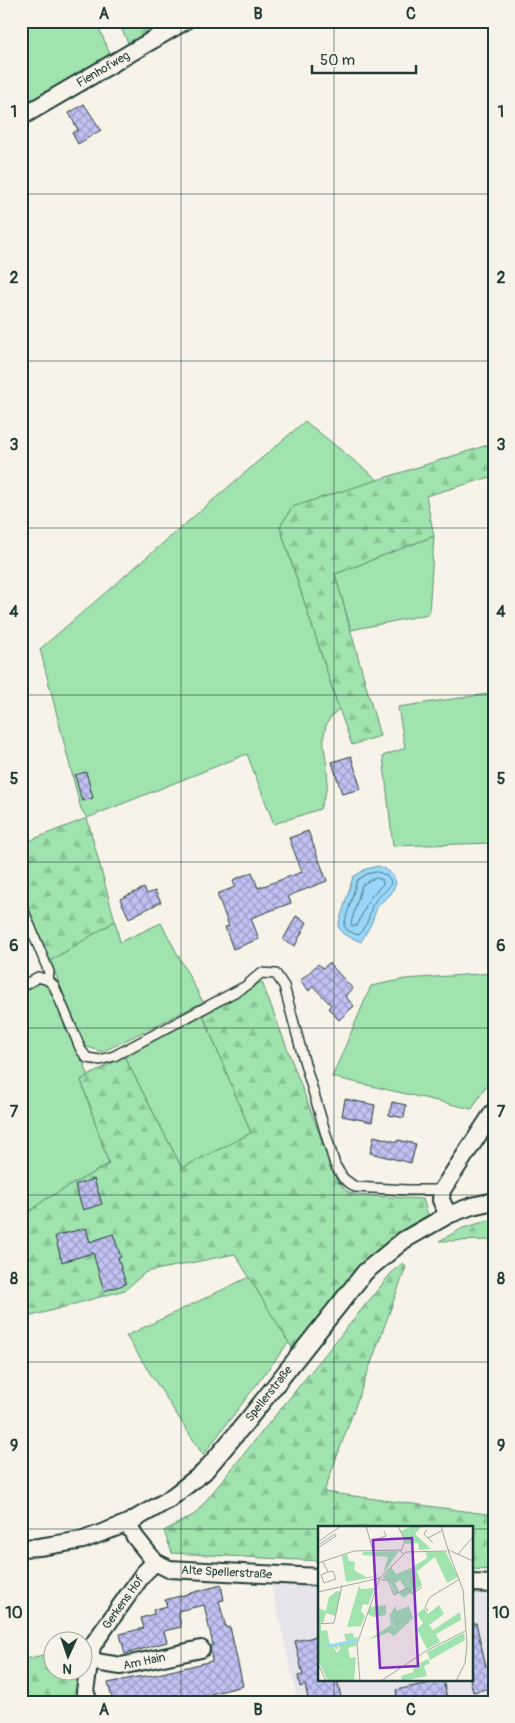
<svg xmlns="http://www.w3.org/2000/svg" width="515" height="1723" font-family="Pangolin,sans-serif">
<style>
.built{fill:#e7e4eb}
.green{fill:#a0e3ae;stroke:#609071}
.forest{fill:url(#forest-firs);stroke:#609071}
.water{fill:#98d7f9;stroke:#6899aa}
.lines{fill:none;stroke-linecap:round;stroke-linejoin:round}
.shore{stroke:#4f7b83;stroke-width:1}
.building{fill:url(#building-cross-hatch);stroke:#1f3d34}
.service-casing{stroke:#1f3d34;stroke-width:12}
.minor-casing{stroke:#1f3d34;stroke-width:20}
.service{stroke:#f7f3e8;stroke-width:9}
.minor{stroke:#f7f3e8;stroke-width:16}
.grid{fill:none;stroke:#1f3d34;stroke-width:1;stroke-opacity:0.55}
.labels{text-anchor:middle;stroke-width:5;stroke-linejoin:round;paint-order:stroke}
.street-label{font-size:12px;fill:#1f3d34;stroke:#f7f3e8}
.inset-river{fill:none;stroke:#98d7f9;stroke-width:2.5}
.inset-road{fill:none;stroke:#a1aaa0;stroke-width:1}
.view{fill:#7b2cbf;fill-opacity:0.15;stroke:#7b2cbf;stroke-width:2.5}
.inset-edge{fill:none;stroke:#1f3d34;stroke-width:2.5}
.neatline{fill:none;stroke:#1f3d34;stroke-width:2}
.grid-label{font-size:16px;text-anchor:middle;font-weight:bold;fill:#1f3d34}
</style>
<defs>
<pattern id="forest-firs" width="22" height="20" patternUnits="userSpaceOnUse" patternTransform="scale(1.25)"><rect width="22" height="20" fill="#a0e3ae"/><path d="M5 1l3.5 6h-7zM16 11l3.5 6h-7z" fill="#89c496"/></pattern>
<pattern id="building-cross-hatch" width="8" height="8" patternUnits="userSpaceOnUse" patternTransform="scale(1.25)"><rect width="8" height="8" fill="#c1c1f3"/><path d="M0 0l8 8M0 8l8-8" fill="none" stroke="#9c9ec6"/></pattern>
</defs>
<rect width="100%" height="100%" fill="#f7f3e8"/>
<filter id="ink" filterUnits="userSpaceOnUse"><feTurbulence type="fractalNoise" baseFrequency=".02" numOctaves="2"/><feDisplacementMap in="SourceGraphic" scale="10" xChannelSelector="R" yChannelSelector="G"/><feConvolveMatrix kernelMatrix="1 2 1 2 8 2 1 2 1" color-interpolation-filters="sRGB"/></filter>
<g filter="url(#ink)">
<path class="built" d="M 271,1584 L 319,1586 L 319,1679 L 471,1679 L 471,1593 L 494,1594 L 494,1702 L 298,1702 Z"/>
<path class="green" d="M 38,21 L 96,21 L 110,54 L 21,107 L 21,29 Z
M 305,421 L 378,480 L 292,507 L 280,527 L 339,709 C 311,731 331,758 327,786 C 326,794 322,802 320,809 L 274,824 L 247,754 L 87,818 L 81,809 L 40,649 Z
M 434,536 L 429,614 L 351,630 L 335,574 Z
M 494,693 L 494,843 L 393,846 L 383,756 L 405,748 L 398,707 Z
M 115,921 L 120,942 L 161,923 L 203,1002 L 102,1052 L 85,1046 L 50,961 Z
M 494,973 L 494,1073 L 472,1109 L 332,1077 L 371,986 L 405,979 Z
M 41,983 L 49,987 L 52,991 L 89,1076 L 81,1080 L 109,1164 L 46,1199 L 21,1218 L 21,990 L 33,984 Z
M 203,1015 L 251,1133 L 182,1168 L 124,1056 Z
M 249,1277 L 289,1342 L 203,1455 L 126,1336 Z"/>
<path class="forest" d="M 118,21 L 173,21 L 130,47 Z
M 494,443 L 494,476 L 426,496 L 434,536 L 335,574 L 380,736 L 352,745 L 339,709 L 280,527 L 292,507 Z
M 87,818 L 115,921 L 50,961 L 21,890 L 21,844 Z
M 262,982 L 336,1178 L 346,1191 L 357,1195 L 423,1199 L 428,1215 L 395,1234 L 359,1267 L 292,1348 L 235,1254 L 146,1272 L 125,1290 L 21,1319 L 21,1218 L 46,1199 L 109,1164 L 81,1080 L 124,1056 L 182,1168 L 251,1133 L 203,1015 Z
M 494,1219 L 494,1240 L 439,1241 L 463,1228 Z
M 403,1263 L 406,1267 L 324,1492 L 494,1515 L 494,1570 L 471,1569 L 471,1527 L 319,1527 L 319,1561 L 172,1553 L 164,1531 L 195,1514 L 393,1271 Z
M 52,1653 L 52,1670 L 78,1671 L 77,1687 L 83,1702 L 21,1702 L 21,1660 Z"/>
<path class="water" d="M 378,866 C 388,870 394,873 396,884 L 390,895 L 378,905 L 371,924 L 361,942 L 343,934 L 338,926 L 353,877 L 366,869 Z"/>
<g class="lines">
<path class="shore" d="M 377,872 C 405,880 383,891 375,901 C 371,906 370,914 368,920 C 366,925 362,930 360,934 L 357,935 L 347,930 L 344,925 L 357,880 L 367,874 Z
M 377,878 L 382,880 L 383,884 L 369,899 L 357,926 L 352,926 L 351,923 L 362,885 L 370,880 Z"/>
</g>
<path class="building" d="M 84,104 L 101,130 L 78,144 L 72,133 L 78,130 L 69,113 Z
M 351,756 L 361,789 L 342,794 L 332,762 Z
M 86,772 L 93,798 L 82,801 L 75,775 Z
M 308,831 L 327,881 L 288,896 L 291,903 L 251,918 L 259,939 L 233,949 L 225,927 L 229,926 L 217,894 L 235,887 L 233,880 L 252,872 L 258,888 L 302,872 L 289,838 Z
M 144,888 L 147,894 L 155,891 L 161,902 L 129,918 L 120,899 Z
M 296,916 L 307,922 L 295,946 L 283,940 Z
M 329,963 L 353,989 L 345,996 L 354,1006 L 339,1020 L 328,1008 L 331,1005 L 313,986 L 309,991 L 300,981 L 318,964 L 323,968 Z
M 345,1099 L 375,1105 L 372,1122 L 342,1116 Z
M 392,1102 L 406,1105 L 404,1118 L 389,1115 Z
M 374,1136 L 397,1142 L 398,1140 L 416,1144 L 411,1163 L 370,1153 Z
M 94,1179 L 102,1204 L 83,1210 L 75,1185 Z
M 86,1228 L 90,1242 L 113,1234 L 121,1257 L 118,1258 L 126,1284 L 104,1291 L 93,1253 L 62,1262 L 55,1236 Z
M 221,1585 L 224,1600 L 219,1601 L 226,1628 L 230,1627 L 243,1686 L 179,1702 L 113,1702 L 108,1683 L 137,1677 L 154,1675 L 212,1661 L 210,1646 L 213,1645 L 204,1605 L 178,1611 L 181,1627 L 164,1631 L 167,1642 L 125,1654 L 120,1634 L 144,1628 L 141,1618 L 154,1614 L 153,1610 L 167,1606 L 165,1600 Z
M 476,1623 L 486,1666 L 492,1665 L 494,1687 L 473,1692 L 470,1679 L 471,1679 L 471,1624 Z
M 319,1636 L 319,1679 L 337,1679 L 342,1702 L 309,1702 L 305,1685 L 300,1687 L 298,1676 L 303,1675 L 295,1641 Z
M 443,1680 L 448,1702 L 398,1702 L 396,1690 Z"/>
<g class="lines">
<g class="service-casing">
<path id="service" d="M 21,904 L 49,972 L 48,980
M 21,987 L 38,977 L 48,980 L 54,986 L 81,1050 L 87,1058 L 100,1060 L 114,1056 L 246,986 L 261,973 L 276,974 L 284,986 L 303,1057 L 335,1165 L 343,1178 L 355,1187 L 407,1190 L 442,1190"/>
</g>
<g class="minor-casing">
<g id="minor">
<path id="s1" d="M 21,117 L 185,21"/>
<path d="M 448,1215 L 441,1200 L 442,1190 L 494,1111"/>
<path id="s2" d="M 128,1523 L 135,1537 L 155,1562 L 169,1569 L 319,1577"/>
<path id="s3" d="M 21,1548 L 39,1547 L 83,1540 L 128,1523 L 168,1500 L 204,1472 L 247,1421 L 365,1272 L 404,1240 L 448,1215 L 472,1206 L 494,1201"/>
<path d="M 471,1583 L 494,1584"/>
<path id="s4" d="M 89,1661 L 121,1666 L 201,1649"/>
<path id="s5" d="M 89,1702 L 85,1691 L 92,1646 L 143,1574 L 155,1562"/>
</g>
</g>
<use href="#service" class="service"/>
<use href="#minor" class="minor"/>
</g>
</g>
<path class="grid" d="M 181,21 L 181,1702M 334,21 L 334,1527M 21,194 L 494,194M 21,361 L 494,361M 21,528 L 494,528M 21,695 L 494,695M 21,862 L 494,862M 21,1028 L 494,1028M 21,1195 L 494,1195M 21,1362 L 494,1362M 21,1529 L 319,1529M 471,1529 L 494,1529M 334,1679 L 334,1702"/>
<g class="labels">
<g class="street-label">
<text dy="4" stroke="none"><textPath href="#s1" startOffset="95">Fienhofweg</textPath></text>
<text dy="4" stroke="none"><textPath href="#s3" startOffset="304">Spellerstraße</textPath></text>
<text dy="4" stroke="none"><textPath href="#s2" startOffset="121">Alte Spellerstraße</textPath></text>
<text dy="4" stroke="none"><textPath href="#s5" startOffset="111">Gerkens Hof</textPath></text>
<text dy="4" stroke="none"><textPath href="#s4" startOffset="56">Am Hain</textPath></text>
</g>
</g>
<g transform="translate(318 1526)">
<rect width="155" height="155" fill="#f7f3e8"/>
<path d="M 99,45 L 104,59 L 85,72 L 81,67 L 90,60 L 88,54 ZM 41,60 L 43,63 L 57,62 L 50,79 L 45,78 L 43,85 L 47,90 L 43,100 L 29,101 ZM 19,65 L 23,66 L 17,90 L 8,87 L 5,98 L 0,98 L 0,82 L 8,85 L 11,71 ZM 68,79 L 68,89 L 56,91 L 49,88 L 52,81 ZM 121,79 L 126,88 L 111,99 L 115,104 L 142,86 L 143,94 L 118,108 L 122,116 L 109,123 L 99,103 L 105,97 L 99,88 L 106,82 L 110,88 ZM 77,80 L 79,85 L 91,80 L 95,92 L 76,110 L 70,106 L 77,102 L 72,89 ZM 0,99 L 3,99 L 3,105 L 9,104 L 12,119 L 1,125 ZM 35,107 L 36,112 L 40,111 L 38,120 L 30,122 L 32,132 L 38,131 L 36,155 L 27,155 L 30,142 L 20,145 L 8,124 L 15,120 L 19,127 L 22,123 L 20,118 L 28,116 L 26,108 ZM 146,107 L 147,114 L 112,134 L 109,126 Z" fill="#a0e3ae"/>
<path d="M 95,0 L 104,0 L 97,8 L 113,23 L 101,24 L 100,17 L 88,18 L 83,5 ZM 81,25 L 65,48 L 70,31 L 44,29 L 45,26 ZM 108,26 L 128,26 L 140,51 L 129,57 L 117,31 L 88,54 L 90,60 L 87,62 L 82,54 L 77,57 L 81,66 L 77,68 L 71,54 L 64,52 L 73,41 L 78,48 L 93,42 L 109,32 ZM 29,28 L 31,35 L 37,36 L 36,44 L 48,51 L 63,50 L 28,56 L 24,30 ZM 71,86 L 77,104 L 50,114 L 73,99 ZM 20,118 L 20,124 L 15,120 L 8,124 L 20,145 L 30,142 L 27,155 L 10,155 L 0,135 L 0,123 Z" fill="#a0e3ae"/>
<path d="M 110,133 L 112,137 L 106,140 L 109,150 L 84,155 L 83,150 L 95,146 L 96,140 Z" fill="#a0e3ae"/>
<path class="inset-river" d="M 10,120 L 39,114"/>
<path class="inset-road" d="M 48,0 L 55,25M 80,0 L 87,15 L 83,25M 123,0 L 131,27 L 131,23M 109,3 L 106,8 L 115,17M 110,12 L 125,4M 53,15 L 68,10 L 66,5M 0,16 L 23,0M 2,18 L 17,8M 0,22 L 18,10 L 17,8M 133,25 L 155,35M 131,27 L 145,64 L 149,119 L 147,137 L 138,155M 140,28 L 155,11M 5,36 L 10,46 L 3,49 L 6,57 L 18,53 L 15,45 L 10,46M 0,37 L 36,25 L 82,24 L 85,28M 63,54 L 70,54 L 76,69 L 89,62 L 94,68 L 104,61M 0,66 L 62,52 L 88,26 L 129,25M 110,85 L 107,81 L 112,71 L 142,53M 0,98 L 16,97 L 24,59M 0,138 L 8,155M 42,155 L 39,118 L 62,52M 63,155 L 108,125 L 147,105"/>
<path class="view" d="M 94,12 L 100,140 L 62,142 L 55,14 Z"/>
<rect width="155" height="155" class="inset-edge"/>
</g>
<rect width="515" height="1723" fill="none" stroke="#f7f3e8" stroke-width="55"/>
<g transform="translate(68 1656) rotate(183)"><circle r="24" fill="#f7f3e8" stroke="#a1aaa0"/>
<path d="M0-4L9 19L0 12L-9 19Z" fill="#1f3d34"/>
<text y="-8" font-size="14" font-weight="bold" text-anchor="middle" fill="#1f3d34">N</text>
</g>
<path d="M312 65v8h104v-8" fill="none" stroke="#1f3d34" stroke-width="2.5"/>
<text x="320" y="65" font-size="15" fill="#1f3d34" stroke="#f7f3e8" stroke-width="4" paint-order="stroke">50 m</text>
<rect x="28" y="28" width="460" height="1668" class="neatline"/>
<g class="grid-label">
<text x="104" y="19">A</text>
<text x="258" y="19">B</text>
<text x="411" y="19">C</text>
<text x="14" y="117">1</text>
<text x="501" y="117">1</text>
<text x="14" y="283">2</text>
<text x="501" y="283">2</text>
<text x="14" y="450">3</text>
<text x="501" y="450">3</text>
<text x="14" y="617">4</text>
<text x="501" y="617">4</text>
<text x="14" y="784">5</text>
<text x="501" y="784">5</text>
<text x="14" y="951">6</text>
<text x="501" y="951">6</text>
<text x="14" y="1117">7</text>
<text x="501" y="1117">7</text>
<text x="14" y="1284">8</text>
<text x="501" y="1284">8</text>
<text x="14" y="1451">9</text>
<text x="501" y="1451">9</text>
<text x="14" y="1618">10</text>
<text x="501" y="1618">10</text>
<text x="104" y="1715">A</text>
<text x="258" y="1715">B</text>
<text x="411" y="1715">C</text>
</g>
</svg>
